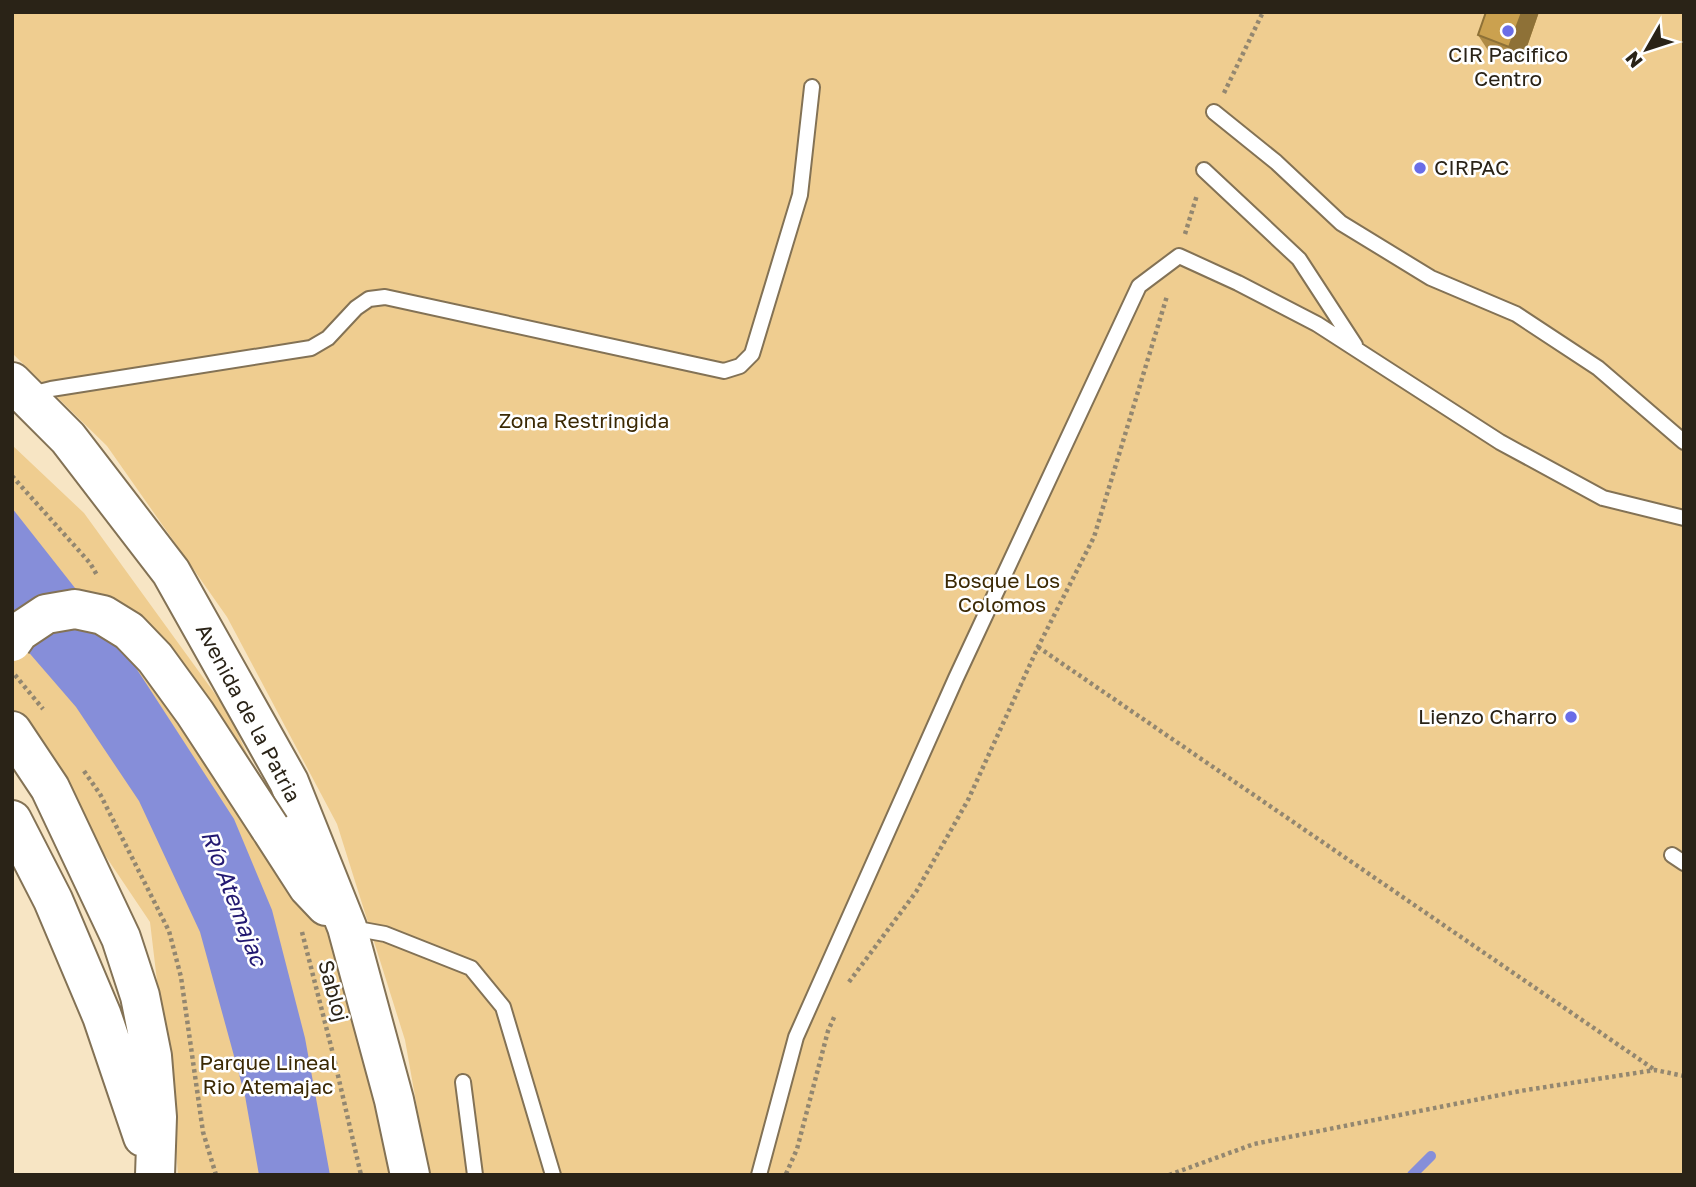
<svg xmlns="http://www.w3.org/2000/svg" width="1696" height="1187" font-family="'Golos Text',sans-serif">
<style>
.green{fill:#efcd90}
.water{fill:#868ed9}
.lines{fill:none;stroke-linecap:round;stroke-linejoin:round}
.stream{stroke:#868ed9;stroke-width:10}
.lane-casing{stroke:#837255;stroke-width:18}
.primary-casing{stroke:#837255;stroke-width:42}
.path{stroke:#938770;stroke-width:4.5;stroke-dasharray:3.5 3.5;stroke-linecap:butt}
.lane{stroke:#fff;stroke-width:14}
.primary{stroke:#fff;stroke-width:38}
.primary-bridge-casing{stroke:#837255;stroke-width:42;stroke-linecap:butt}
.primary-bridge{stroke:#fff;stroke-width:38}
.wall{fill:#af8a44}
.shaded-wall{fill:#8e7137}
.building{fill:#cba14f;stroke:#8e7137;stroke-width:2}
.poi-dot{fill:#6a6de7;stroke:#fff;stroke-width:2.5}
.labels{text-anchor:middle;stroke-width:5;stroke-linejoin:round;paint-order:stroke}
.poi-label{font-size:21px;fill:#2a2317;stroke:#fff}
.park-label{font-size:21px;fill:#3b2904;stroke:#fff}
.street-label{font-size:21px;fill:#2a2317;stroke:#fff}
.water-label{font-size:23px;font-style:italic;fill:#231971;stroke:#fff}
</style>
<rect width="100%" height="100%" fill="#f7e5c4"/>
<path class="green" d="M 12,12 L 1684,12 L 1684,1175 L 429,1175 L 405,1040 L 337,824 L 227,617 L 107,446 L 12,353 Z
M 12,445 L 84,513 L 226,709 L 342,955 L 393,1175 L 178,1175 L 174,1124 L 150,922 L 12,717 Z"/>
<path class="water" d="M 12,508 L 127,654 L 234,819 L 272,910 L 305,1038 L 330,1175 L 259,1175 L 245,1096 L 200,932 L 139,801 L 76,707 L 12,633 Z"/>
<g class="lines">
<path class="stream" d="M 1412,1175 L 1431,1156"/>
<g class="lane-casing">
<path id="lane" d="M 1214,112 L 1276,162 L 1341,223 L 1431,278 L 1516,314 L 1598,368 L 1684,442
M 1204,170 L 1299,259 L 1355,345
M 31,394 L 51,389 L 311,348 L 328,338 L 356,308 L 369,299 L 385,297 L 724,371 L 740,366 L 752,354 L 800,195 L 812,87
M 1672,855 L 1684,863
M 352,928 L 385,934 L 471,968 L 503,1007 L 553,1175
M 463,1082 L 475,1175
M 759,1175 L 796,1037 L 956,678 L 1139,286 L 1179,256 L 1238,283 L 1317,324 L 1500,442 L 1603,498 L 1684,518"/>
</g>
<g class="primary-casing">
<path id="primary" d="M 12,382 L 68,438 L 171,572 L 289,782 L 347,927 L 394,1100 L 410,1175
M 12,731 L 50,788 L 121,938 L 140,996 L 152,1056 L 157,1117 L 155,1175
M 12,820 L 53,900 L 102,1016 L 143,1137
M 270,828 L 308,887 L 326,906"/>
</g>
<path class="path" d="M 1224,93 L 1263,12
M 1185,234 L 1197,195
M 12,476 L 90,563 L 98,577
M 1038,647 L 1655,1070
M 15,675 L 43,709
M 84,771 L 100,794 L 169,931 L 181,977 L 203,1132 L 216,1175
M 302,932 L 333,1054 L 361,1175
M 849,982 L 916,892 L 968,800 L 1038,647 L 1094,537 L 1167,296
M 786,1174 L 797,1149 L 828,1031 L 835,1015
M 1169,1175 L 1254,1144 L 1520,1091 L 1655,1070 L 1684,1076"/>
<use href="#lane" class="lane"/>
<use href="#primary" class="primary"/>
<g class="primary-bridge-casing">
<path id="primary-bridge" d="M 12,642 L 19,632 L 46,614 L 75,609 L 103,615 L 129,631 L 155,658 L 195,713 L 270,828"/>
</g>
<use href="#primary-bridge" class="primary-bridge"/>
</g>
<path class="wall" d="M 1486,12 L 1539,12 L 1521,64 L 1489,52 L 1478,35 Z"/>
<path class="shaded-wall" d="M 1522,12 L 1539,12 L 1521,64 L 1509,47 Z"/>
<path class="building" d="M 1486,12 L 1522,12 L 1509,47 L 1478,35 Z"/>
<g class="poi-dot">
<circle cx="1508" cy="31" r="7"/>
<circle cx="1420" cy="168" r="7"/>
<circle cx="1571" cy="717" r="7"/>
</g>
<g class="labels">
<g class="poi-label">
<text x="1508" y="62">CIR Pacifico<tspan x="1508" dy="24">Centro</tspan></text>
<text x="1434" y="175" text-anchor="start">CIRPAC</text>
<text x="1557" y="724" text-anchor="end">Lienzo Charro</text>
</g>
<g class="park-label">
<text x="584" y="428">Zona Restringida</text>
<text x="1002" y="588">Bosque Los<tspan x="1002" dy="24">Colomos</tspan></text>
<text x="268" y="1070">Parque Lineal<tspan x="268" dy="24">Rio Atemajac</tspan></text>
</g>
<g class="street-label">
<text transform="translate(248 713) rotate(62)" y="7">Avenida de la Patria</text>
<text transform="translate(333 991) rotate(75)" y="7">Sabloj</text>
</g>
<g class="water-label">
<text transform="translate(234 898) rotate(69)" y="8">Río Atemajac</text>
</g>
</g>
<rect width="1696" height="1187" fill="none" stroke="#2a2317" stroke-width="28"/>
<g transform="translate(1647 49) rotate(231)" stroke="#ffffff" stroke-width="5" paint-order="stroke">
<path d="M0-5L12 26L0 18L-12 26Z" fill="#2a2317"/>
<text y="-10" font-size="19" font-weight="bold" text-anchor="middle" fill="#2a2317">N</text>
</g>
</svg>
